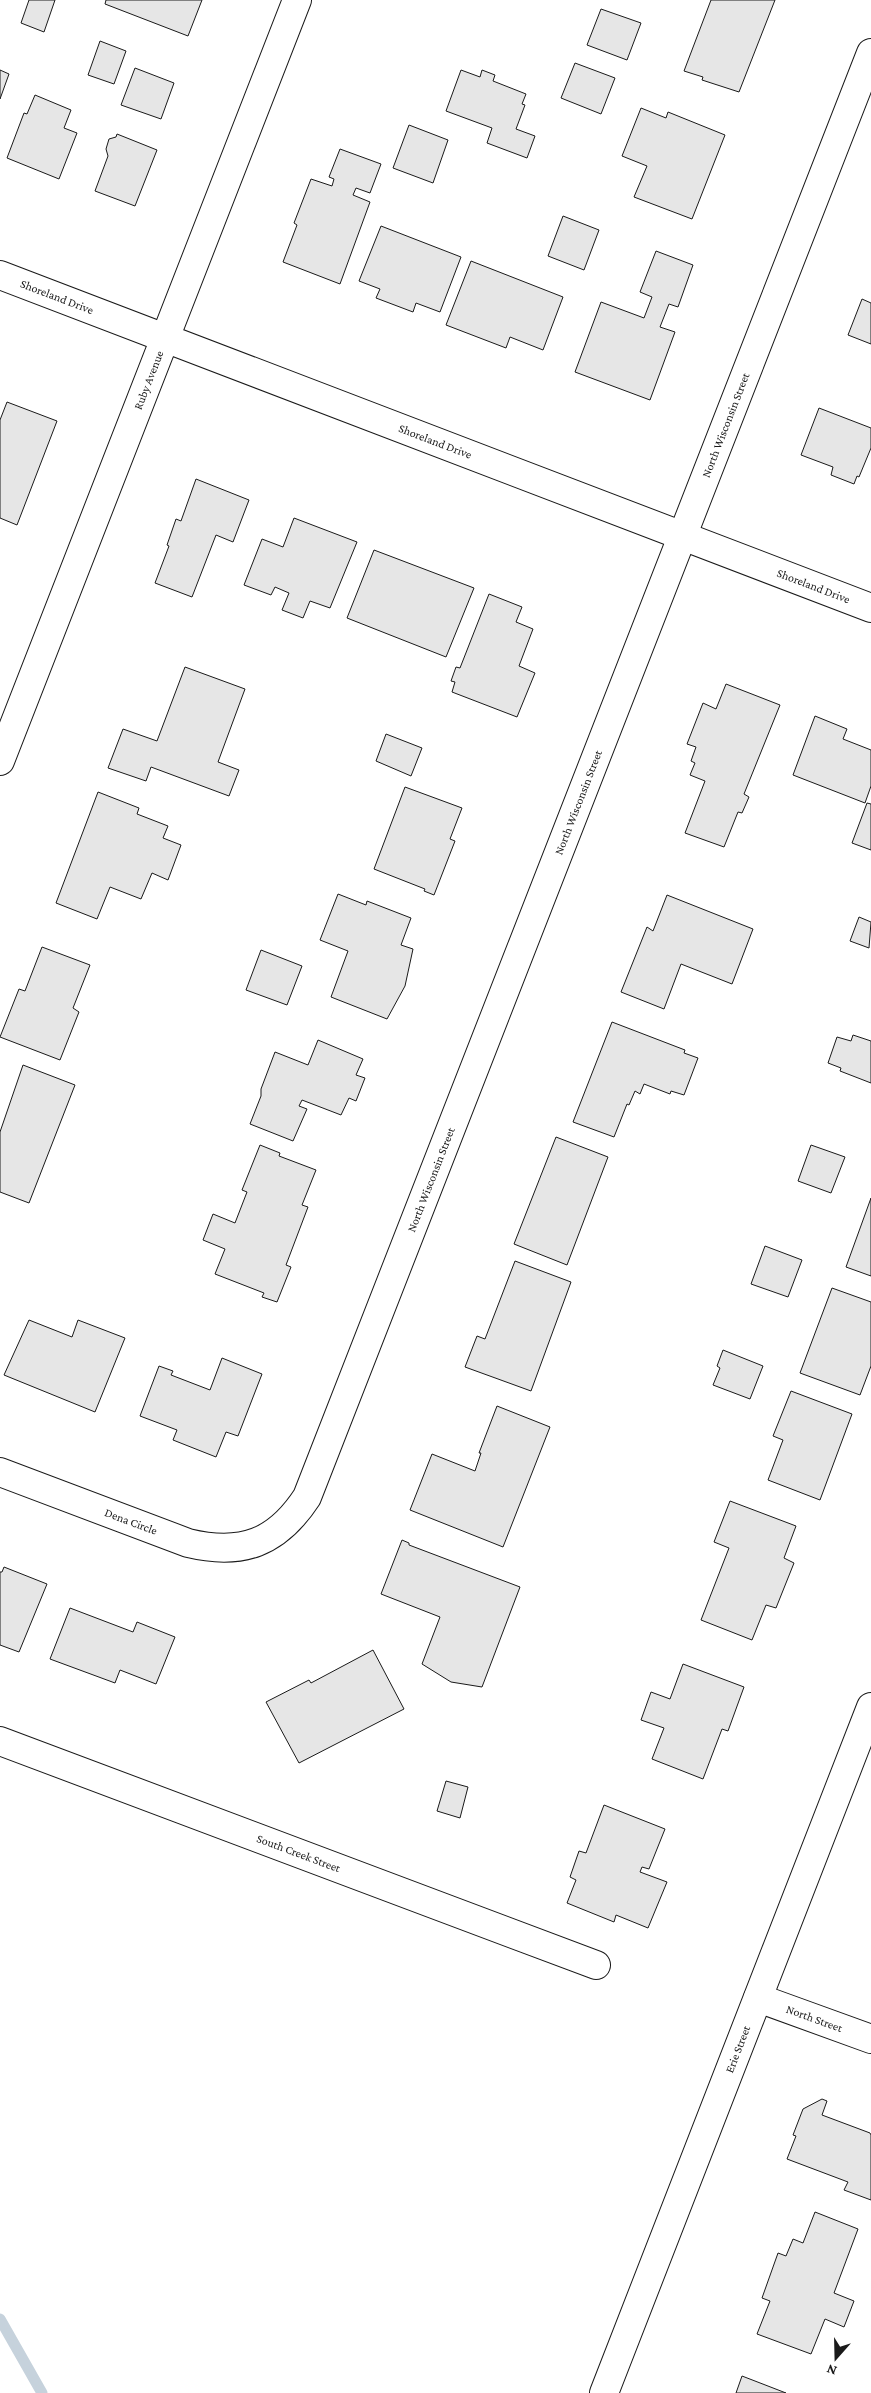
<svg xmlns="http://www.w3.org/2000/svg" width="871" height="2393" font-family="'Crimson Pro',serif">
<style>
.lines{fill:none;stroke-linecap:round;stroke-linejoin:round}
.stream{stroke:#c6d2dc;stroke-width:11}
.building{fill:#e6e6e6;stroke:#1a1a1a}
.minor-casing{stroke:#1a1a1a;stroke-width:30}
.minor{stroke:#fff;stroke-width:28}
.labels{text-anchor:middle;stroke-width:4;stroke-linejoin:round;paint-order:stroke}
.street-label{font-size:12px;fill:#1a1a1a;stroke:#fff}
</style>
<rect width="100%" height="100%" fill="#fff"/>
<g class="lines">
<path class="stream" d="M 0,2319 L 42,2393"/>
</g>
<path class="building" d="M 29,0 L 55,0 L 44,32 L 21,23 Z
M 106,0 L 202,0 L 188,36 L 105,4 Z
M 711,0 L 775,0 L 739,92 L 702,80 L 703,77 L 684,71 Z
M 601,9 L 641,23 L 627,60 L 587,45 Z
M 100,41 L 126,51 L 114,84 L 88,75 Z
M 575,63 L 615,78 L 601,114 L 561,98 Z
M 135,68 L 174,83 L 161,119 L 121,105 Z
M 0,70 L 9,74 L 0,99 Z
M 461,70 L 480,77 L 482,70 L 495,75 L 493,81 L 526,94 L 522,104 L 525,105 L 516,129 L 535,136 L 527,158 L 487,143 L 492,128 L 446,111 Z
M 35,95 L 71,110 L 64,128 L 77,133 L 59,179 L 7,158 L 24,113 L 27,114 Z
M 641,108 L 666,118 L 668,112 L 725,135 L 692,219 L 634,197 L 647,166 L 622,156 Z
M 409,125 L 448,140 L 433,183 L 393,168 Z
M 117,134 L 157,150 L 135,206 L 95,191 L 108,156 L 106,149 L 109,139 L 116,137 Z
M 340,149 L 381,164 L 370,193 L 356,188 L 353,195 L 370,202 L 340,284 L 283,262 L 297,225 L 294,223 L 311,179 L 332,186 L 334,179 L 329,177 Z
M 563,216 L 599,230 L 584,270 L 548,256 Z
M 381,226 L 461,257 L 440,312 L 416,303 L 413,312 L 376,298 L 380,289 L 359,281 Z
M 656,251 L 693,265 L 678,307 L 669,304 L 660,327 L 675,332 L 650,400 L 575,372 L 601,302 L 644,318 L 652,297 L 640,292 Z
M 471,261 L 563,297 L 543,350 L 510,337 L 506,348 L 446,325 Z
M 862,299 L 871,303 L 871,344 L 848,335 Z
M 7,402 L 57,421 L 17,525 L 0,518 L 0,420 Z
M 819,408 L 871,428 L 871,448 L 859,477 L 857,476 L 854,484 L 831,475 L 833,467 L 801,455 Z
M 196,479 L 249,500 L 233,542 L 216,535 L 192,597 L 155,583 L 169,546 L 167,545 L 176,519 L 181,521 Z
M 294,518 L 357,542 L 330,608 L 310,601 L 303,618 L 282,610 L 289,593 L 275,587 L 271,595 L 244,585 L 262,539 L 283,547 Z
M 374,550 L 474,588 L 446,657 L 347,618 Z
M 489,594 L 522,607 L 516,622 L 533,629 L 519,666 L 535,673 L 517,717 L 452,692 L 455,682 L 451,681 L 456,667 L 460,668 Z
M 185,667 L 245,689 L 218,762 L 239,770 L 229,796 L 151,767 L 146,781 L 108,768 L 123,729 L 157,741 Z
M 726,684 L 780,705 L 744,794 L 749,797 L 742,813 L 738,812 L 724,847 L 685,833 L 705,781 L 690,775 L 695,763 L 691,761 L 696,747 L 687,744 L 703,703 L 716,709 Z
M 815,716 L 847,729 L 843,739 L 871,750 L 871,786 L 865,803 L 793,775 Z
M 386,734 L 422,748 L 411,776 L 376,761 Z
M 405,787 L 462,808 L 450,839 L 455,841 L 434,895 L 424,891 L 425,889 L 374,869 Z
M 98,792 L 139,808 L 137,814 L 168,826 L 163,838 L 181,845 L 168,880 L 152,873 L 141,899 L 110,887 L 97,919 L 56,903 Z
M 867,803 L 871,804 L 871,850 L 852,843 Z
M 338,894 L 366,905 L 367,901 L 411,918 L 401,945 L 413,949 L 405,986 L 387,1019 L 331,997 L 348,951 L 320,940 Z
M 667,895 L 753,929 L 732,984 L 681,964 L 664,1009 L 621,992 L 647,927 L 653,931 Z
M 859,917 L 871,922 L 869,948 L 850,941 Z
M 42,947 L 90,965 L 73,1008 L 79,1012 L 60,1060 L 0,1037 L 19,989 L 25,991 Z
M 261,950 L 302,966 L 287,1005 L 246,990 Z
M 612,1022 L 685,1050 L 684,1053 L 698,1058 L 684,1095 L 671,1091 L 670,1094 L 644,1084 L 640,1094 L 635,1091 L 629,1105 L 627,1104 L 614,1137 L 573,1122 Z
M 853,1035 L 871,1041 L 871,1083 L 840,1071 L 841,1068 L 828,1063 L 837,1037 L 851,1041 Z
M 318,1040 L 363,1059 L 356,1075 L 365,1078 L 356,1101 L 349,1098 L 341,1115 L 302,1100 L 299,1106 L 307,1109 L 293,1141 L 250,1124 L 261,1096 L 261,1089 L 275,1052 L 308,1065 Z
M 23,1065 L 75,1085 L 29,1203 L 0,1192 L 0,1132 Z
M 556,1137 L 608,1157 L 567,1265 L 514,1244 Z
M 260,1145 L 280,1153 L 279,1156 L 316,1170 L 302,1205 L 308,1207 L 286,1265 L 291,1267 L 277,1302 L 262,1297 L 264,1293 L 215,1274 L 225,1249 L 203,1240 L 213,1214 L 235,1223 L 247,1192 L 242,1190 Z
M 811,1145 L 845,1157 L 831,1193 L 798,1181 Z
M 871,1198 L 871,1276 L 846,1267 Z
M 765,1246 L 802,1260 L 788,1297 L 751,1284 Z
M 515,1261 L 571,1282 L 531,1391 L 465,1367 L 477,1336 L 485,1339 Z
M 832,1288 L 871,1302 L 871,1366 L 860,1395 L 800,1373 Z
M 29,1320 L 72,1337 L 78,1320 L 125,1338 L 95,1412 L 4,1375 Z
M 723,1350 L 763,1366 L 750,1399 L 713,1385 L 720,1368 L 717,1366 Z
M 222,1358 L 262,1374 L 238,1436 L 226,1432 L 216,1457 L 173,1440 L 177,1430 L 140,1416 L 159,1366 L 173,1371 L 171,1375 L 210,1390 Z
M 791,1391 L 852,1414 L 820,1500 L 768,1480 L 783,1440 L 773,1436 Z
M 497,1406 L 550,1427 L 503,1547 L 410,1510 L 432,1454 L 475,1471 L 481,1453 L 479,1453 Z
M 730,1501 L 796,1526 L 784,1558 L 794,1563 L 776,1608 L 766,1605 L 752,1640 L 701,1620 L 729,1548 L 714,1542 Z
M 402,1540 L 409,1543 L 409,1545 L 520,1587 L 482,1687 L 451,1682 L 422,1664 L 440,1617 L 381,1594 Z
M 4,1567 L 47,1584 L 19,1652 L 0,1645 L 0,1572 L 2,1572 Z
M 70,1608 L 133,1632 L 137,1622 L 175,1637 L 156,1684 L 120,1670 L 115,1683 L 50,1659 Z
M 373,1650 L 404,1709 L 299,1763 L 266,1702 L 309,1680 L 311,1683 Z
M 683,1664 L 744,1687 L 728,1731 L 722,1729 L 703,1779 L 652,1759 L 664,1728 L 641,1720 L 651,1692 L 670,1699 Z
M 446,1781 L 468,1787 L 460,1818 L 437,1811 Z
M 604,1805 L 665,1829 L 649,1869 L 642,1867 L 640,1872 L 667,1882 L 648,1928 L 616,1915 L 614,1922 L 567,1903 L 576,1880 L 570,1877 L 579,1851 L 586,1853 Z
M 822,2099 L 827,2101 L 822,2115 L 870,2133 L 871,2135 L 871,2200 L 844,2190 L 848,2182 L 787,2159 L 796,2136 L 793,2135 L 803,2109 Z
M 815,2212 L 858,2229 L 834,2293 L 854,2301 L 844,2327 L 825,2319 L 811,2354 L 757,2334 L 770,2301 L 762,2298 L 778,2253 L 786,2256 L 793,2239 L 803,2243 Z
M 742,2376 L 786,2393 L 736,2393 Z"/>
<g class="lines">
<g class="minor-casing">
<g id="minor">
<path id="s1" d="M 0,275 L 871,608"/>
<path id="s2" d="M 0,761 L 297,0"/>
<path id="s3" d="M 0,1472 L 188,1543 C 242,1556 277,1543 307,1497 L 871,53"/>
<path id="s4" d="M 0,1741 L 596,1965"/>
<path id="s5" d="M 758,1998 L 871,2039"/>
<path id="s6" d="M 604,2393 L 871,1707"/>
</g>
</g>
<use href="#minor" class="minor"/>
</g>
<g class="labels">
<g class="street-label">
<text dy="4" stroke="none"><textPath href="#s1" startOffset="61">Shoreland Drive</textPath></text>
<text dy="4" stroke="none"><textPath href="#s2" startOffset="409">Ruby Avenue</textPath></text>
<text dy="4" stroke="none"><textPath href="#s3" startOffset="1490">North Wisconsin Street</textPath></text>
<text dy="4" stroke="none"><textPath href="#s1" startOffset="466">Shoreland Drive</textPath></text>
<text dy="4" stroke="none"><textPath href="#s1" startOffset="871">Shoreland Drive</textPath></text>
<text dy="4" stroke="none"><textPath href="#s3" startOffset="1085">North Wisconsin Street</textPath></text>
<text dy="4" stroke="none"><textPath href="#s3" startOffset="680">North Wisconsin Street</textPath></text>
<text dy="4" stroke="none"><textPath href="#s3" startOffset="140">Dena Circle</textPath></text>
<text dy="4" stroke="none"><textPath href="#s4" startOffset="319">South Creek Street</textPath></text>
<text dy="4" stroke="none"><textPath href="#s5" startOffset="60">North Street</textPath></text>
<text dy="4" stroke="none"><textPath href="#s6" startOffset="369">Erie Street</textPath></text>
</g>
</g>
<g transform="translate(836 2358) rotate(200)" stroke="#ffffff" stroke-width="4" paint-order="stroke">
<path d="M0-4L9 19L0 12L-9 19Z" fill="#1a1a1a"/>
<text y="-8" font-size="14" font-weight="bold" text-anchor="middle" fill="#1a1a1a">N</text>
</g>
</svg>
